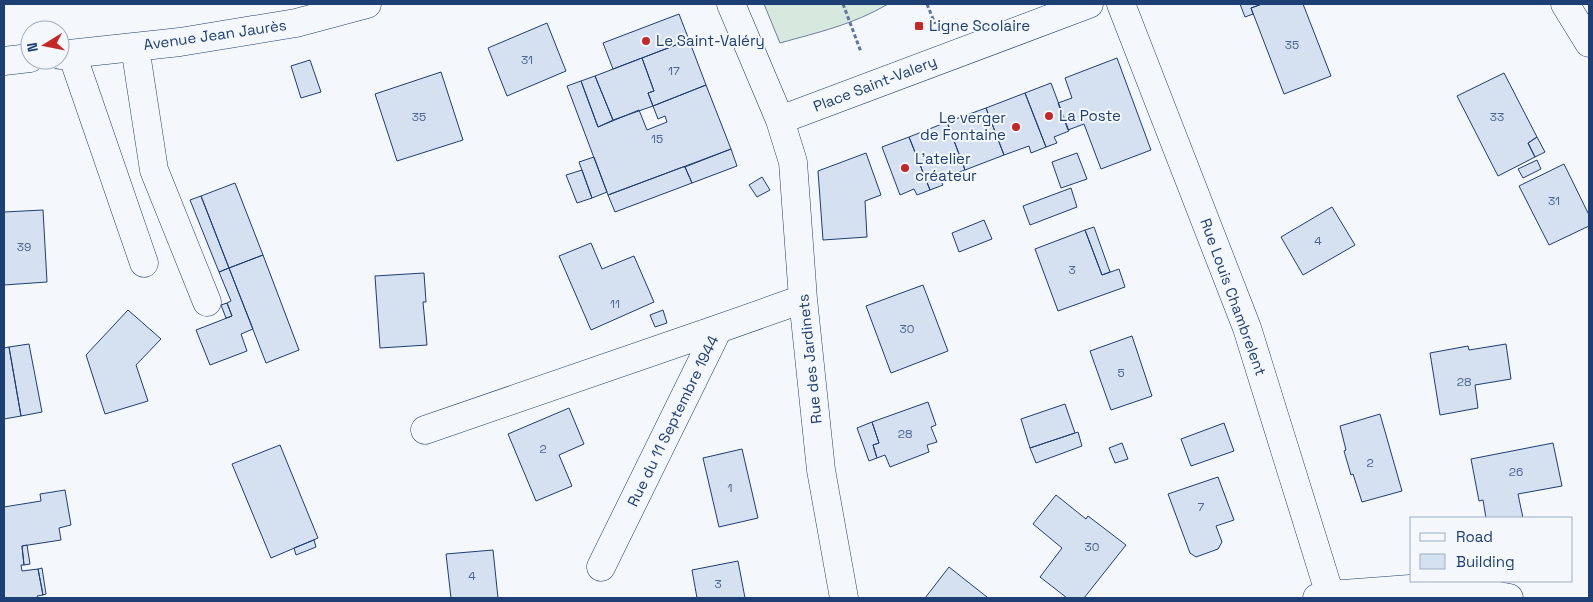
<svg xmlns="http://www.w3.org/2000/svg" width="1593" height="602" font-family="'Space Grotesk',sans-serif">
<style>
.green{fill:#d7e8df;stroke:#687fa3}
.building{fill:#d5e0f0;stroke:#1d3f73}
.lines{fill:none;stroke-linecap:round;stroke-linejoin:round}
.minor-casing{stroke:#1d3f73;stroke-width:29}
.path{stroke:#5e769c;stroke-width:3;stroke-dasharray:4 2.5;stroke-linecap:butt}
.minor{stroke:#f4f7fb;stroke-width:28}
.poi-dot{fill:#c62828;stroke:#f4f7fb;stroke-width:2}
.labels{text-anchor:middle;stroke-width:4;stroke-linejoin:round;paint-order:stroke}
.number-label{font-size:12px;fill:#4b6792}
.poi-label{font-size:15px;fill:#1d3f73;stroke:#f4f7fb;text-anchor:start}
.street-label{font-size:15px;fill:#1d3f73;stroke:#f4f7fb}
</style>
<rect width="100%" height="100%" fill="#f4f7fb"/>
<path class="green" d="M 764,4 L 888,4 C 852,25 819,32 780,43 Z"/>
<path class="building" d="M 1240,4 L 1262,4 L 1251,8 L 1253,14 L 1245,17 Z
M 1262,4 L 1303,4 L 1331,76 L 1284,94 L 1251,8 Z
M 679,14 L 689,40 L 613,69 L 603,43 Z
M 547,23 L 566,71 L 507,96 L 488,48 Z
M 689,40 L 706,85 L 653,106 L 648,93 L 654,91 L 642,58 Z
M 642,58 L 654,91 L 648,93 L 653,106 L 613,120 L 595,76 Z
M 1117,58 L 1151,150 L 1101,169 L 1084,124 L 1068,130 L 1058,103 L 1072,98 L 1065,78 Z
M 310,60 L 321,92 L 301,98 L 291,66 Z
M 441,72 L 463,140 L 397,161 L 375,94 Z
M 1504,73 L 1537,137 L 1528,143 L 1535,157 L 1498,176 L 1457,96 Z
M 595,76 L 613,120 L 598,127 L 581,81 Z
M 581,81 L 598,127 L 639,110 L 647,130 L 667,122 L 665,116 L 658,119 L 653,106 L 706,85 L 731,149 L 608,195 L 567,86 Z
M 1051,83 L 1069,131 L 1054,137 L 1057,143 L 1046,147 L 1025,93 Z
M 1025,93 L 1046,147 L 1031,153 L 1029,146 L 1004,155 L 986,108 Z
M 986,108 L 1004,155 L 965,170 L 947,122 Z
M 947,122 L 965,170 L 940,179 L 943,185 L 930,190 L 909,137 Z
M 909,137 L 930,190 L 917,195 L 914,189 L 900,195 L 882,147 Z
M 1537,137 L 1545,152 L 1535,157 L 1528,143 Z
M 731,149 L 737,166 L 692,183 L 685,167 Z
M 866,153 L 881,195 L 865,201 L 867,237 L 823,240 L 818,171 Z
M 1077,153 L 1087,179 L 1061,188 L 1052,162 Z
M 594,157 L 607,192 L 592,198 L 579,162 Z
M 1537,160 L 1541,169 L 1523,178 L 1518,169 Z
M 1564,164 L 1589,215 L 1589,226 L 1549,245 L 1519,186 Z
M 683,167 L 685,167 L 692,183 L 615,212 L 608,195 Z
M 582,170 L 592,198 L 577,203 L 566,175 Z
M 762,177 L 770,190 L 757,197 L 749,185 Z
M 235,183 L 263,255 L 229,268 L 201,196 Z
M 1071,188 L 1077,207 L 1030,225 L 1023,206 Z
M 201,196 L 229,268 L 219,272 L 190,200 Z
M 1332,207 L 1355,245 L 1303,275 L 1281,237 Z
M 43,210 L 47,282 L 4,285 L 4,212 Z
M 984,220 L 992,239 L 959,252 L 952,233 Z
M 1094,227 L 1110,272 L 1102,275 L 1085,230 Z
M 1085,230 L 1102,275 L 1119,269 L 1125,287 L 1058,311 L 1035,249 Z
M 591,243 L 602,269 L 634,256 L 654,302 L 591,330 L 559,256 Z
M 263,255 L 299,350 L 266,363 L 229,268 Z
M 229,268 L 253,329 L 241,334 L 247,351 L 210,365 L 196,330 L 232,316 L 227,303 L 231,301 L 219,272 Z
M 424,273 L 426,302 L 423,302 L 427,345 L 380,348 L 375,276 Z
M 923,285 L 948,351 L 891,373 L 866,306 Z
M 227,303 L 232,316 L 226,318 L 221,305 Z
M 128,310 L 161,339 L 136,365 L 148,401 L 105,414 L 86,355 Z
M 663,310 L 667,323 L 655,327 L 650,315 Z
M 1132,336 L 1152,396 L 1111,410 L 1090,351 Z
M 29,344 L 42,412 L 21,416 L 9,347 Z
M 1506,344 L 1511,379 L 1475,385 L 1478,408 L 1440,415 L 1430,353 L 1468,346 L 1469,350 Z
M 9,347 L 21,416 L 4,419 L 4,348 Z
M 928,402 L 936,425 L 931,427 L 937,442 L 927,445 L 929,452 L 890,467 L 885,455 L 877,458 L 873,445 L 879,443 L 872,422 Z
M 1065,404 L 1075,433 L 1030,448 L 1021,419 Z
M 569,408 L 584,444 L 559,455 L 572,486 L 536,501 L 508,434 Z
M 1380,414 L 1402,491 L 1362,502 L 1353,474 L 1351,475 L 1344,451 L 1346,450 L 1340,426 Z
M 872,422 L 879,443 L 873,445 L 877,458 L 869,461 L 857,428 Z
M 1224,423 L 1234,451 L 1191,466 L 1181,439 Z
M 1078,432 L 1082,446 L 1036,463 L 1030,448 Z
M 1122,443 L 1128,459 L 1115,463 L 1109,448 Z
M 1553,443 L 1562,486 L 1518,494 L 1523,518 L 1486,518 L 1483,500 L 1479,501 L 1471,459 Z
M 280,445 L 318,538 L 271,558 L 232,464 Z
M 742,449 L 758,518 L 719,527 L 703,458 Z
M 1218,477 L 1234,520 L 1216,526 L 1222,542 L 1218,549 L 1196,557 L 1190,553 L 1168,494 Z
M 65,490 L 71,525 L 59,528 L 61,540 L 22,546 L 24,565 L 21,565 L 22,571 L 38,569 L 43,595 L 37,596 L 38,598 L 4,598 L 4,507 L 41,501 L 40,494 Z
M 1056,495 L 1086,519 L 1088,516 L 1126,545 L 1084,598 L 1067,598 L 1040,577 L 1062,548 L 1033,524 Z
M 314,540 L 316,547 L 296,555 L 294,548 Z
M 27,545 L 30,564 L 24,565 L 22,546 Z
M 493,550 L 498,598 L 451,598 L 446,554 Z
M 738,561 L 745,598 L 697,598 L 692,570 Z
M 949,567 L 987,597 L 986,598 L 925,598 Z
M 42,568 L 46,594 L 43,595 L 38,569 Z"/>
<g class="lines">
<g class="minor-casing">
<path id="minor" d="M 731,4 L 780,120 L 793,162 L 803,299 L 821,470 L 844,598
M 1121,4 L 1247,328 L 1330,595
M 1565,4 L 1589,43
M 135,47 L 154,170 L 207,302
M 72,54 L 144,263
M 60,55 L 180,42 L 296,23 L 367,4
M 4,61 L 30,58
M 780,120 L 1089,4
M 425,430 L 718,329
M 601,567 L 718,329 L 803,299
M 1317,598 L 1330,595 L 1423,588 L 1462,589 L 1509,598"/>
</g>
<path class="path" d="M 843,4 L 861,52
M 927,4 L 935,24"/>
<use href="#minor" class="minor"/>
</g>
<g class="poi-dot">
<rect x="914" y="21" width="10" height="10" rx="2.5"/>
<circle cx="646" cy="41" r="5"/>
<circle cx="1049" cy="116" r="5"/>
<circle cx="1016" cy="127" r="5"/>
<circle cx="905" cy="168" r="5"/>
</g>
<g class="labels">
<g class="number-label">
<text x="1292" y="49">35</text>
<text x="527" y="64">31</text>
<text x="674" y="75">17</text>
<text x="419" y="121">35</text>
<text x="1497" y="121">33</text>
<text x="657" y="143">15</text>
<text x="1554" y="205">31</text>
<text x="1318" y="245">4</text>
<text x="24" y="251">39</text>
<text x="1072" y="274">3</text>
<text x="615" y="308">11</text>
<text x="907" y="333">30</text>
<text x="1121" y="377">5</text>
<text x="1464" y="386">28</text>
<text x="905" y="438">28</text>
<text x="543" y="453">2</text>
<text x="1370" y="467">2</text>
<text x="1516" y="476">26</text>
<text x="730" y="492">1</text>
<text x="1201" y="511">7</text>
<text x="1092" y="551">30</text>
<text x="472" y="580">4</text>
<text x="718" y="588">3</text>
</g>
<g class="poi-label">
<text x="929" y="31">Ligne Scolaire</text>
<text x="656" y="46">Le Saint-Valéry</text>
<text x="1059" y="121">La Poste</text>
<text x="1006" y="123" text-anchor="end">Le verger<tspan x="1006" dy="17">de Fontaine</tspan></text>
<text x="915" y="164">L'atelier<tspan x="915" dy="17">créateur</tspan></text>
</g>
<g class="street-label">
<text transform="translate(215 35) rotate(-8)" y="5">Avenue Jean Jaurès</text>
<text transform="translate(875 84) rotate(-21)" y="5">Place Saint-Valery</text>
<text transform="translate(1233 297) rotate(70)" y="5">Rue Louis Chambrelent</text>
<text transform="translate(810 359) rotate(-96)" y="5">Rue des Jardinets</text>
<text transform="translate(673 421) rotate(-64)" y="5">Rue du 11 Septembre 1944</text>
</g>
</g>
<rect width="1593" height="602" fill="none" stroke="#1d3f73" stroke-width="10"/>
<rect x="1410" y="517" width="162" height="65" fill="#f4f7fb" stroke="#9eadc5"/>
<rect x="1420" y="533" width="25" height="8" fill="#f4f7fb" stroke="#9eadc5"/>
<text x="1456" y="542" font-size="15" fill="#1d3f73">Road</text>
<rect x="1420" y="554" width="25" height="15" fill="#d5e0f0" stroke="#9eadc5"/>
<text x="1456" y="567" font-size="15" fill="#1d3f73">Building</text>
<g transform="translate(45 45) rotate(260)"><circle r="24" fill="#f4f7fb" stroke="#9eadc5"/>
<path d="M0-4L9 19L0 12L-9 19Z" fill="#c62828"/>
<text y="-8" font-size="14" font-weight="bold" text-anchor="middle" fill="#1d3f73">N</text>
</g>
</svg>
